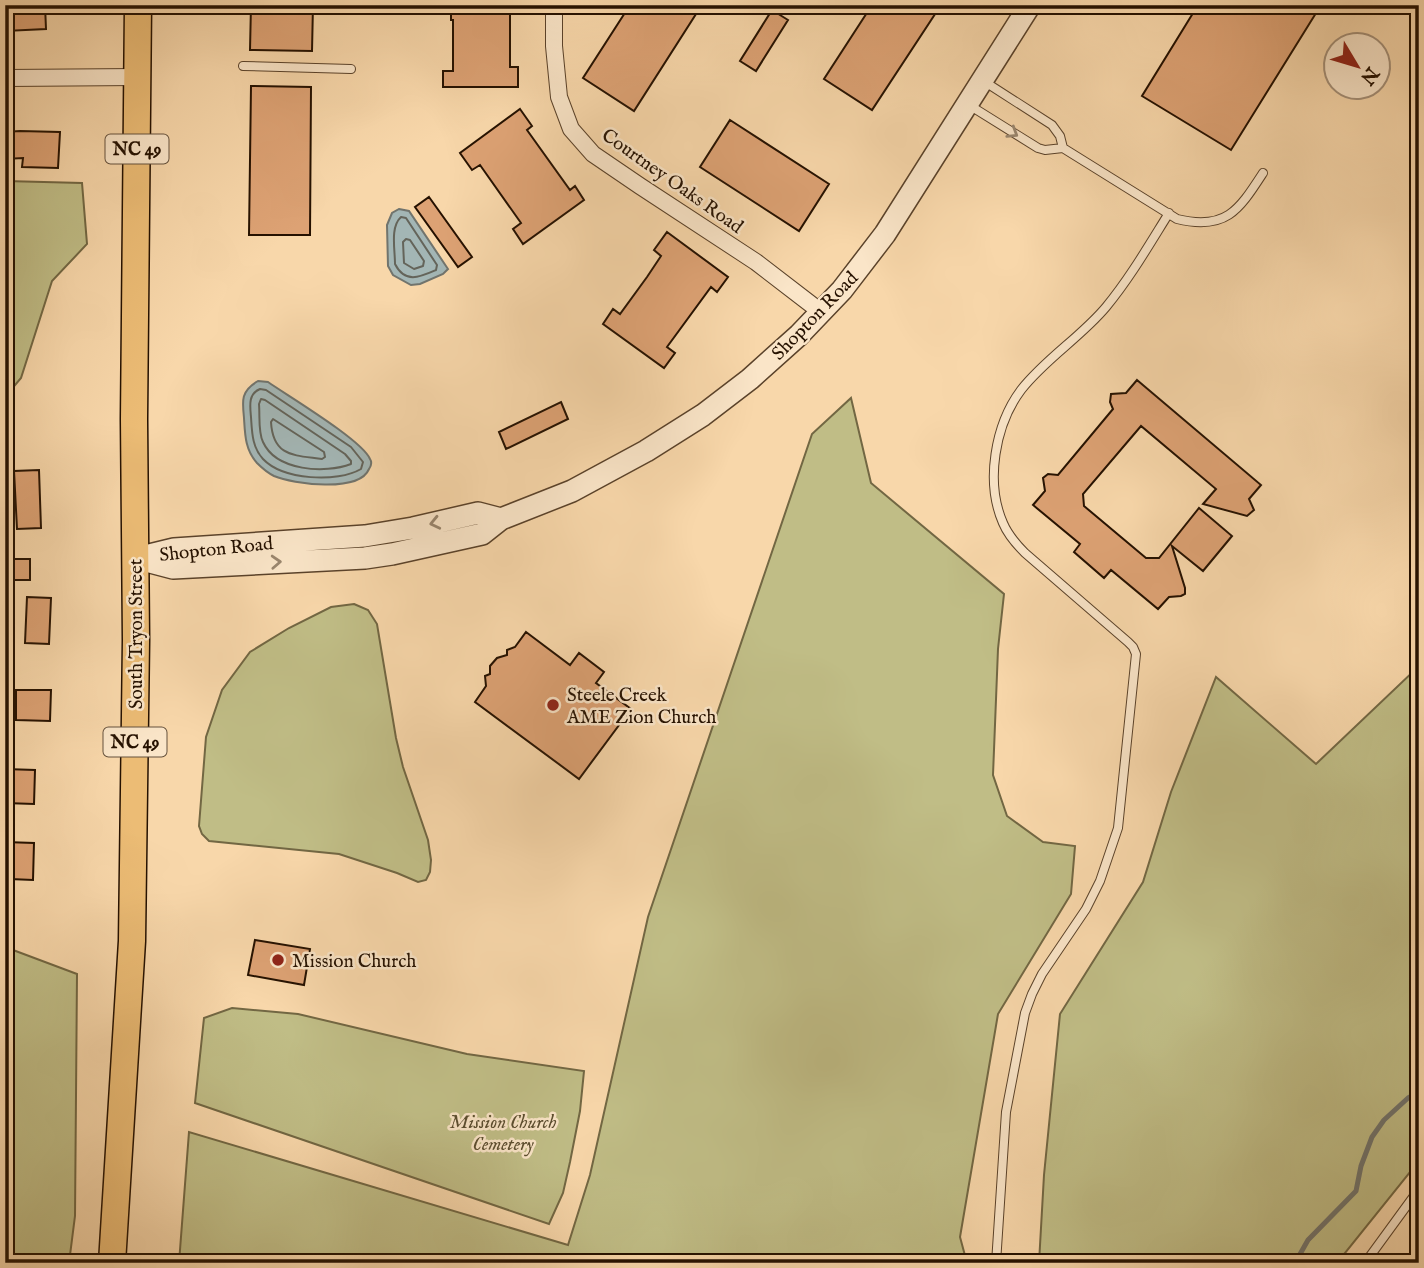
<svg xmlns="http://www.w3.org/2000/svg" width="1424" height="1268" font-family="'IM FELL English',serif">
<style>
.green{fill:#c0bd86;stroke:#726743;stroke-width:2}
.water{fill:#a3b6b5;stroke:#71746d;stroke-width:2}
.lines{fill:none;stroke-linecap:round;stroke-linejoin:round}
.shore{stroke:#64645a;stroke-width:2}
.stream{stroke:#71746d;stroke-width:5}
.building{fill:#dda274;stroke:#251100;stroke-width:2}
.service-casing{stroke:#5a422a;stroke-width:10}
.minor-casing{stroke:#5a422a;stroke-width:18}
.tertiary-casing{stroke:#5a422a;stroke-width:24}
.primary-casing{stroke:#251100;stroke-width:29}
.service{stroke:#fae5c8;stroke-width:8}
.minor{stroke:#fae5c8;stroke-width:16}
.tertiary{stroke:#fae5c8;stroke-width:21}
.primary{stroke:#ecbc75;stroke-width:26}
.oneway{stroke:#9a866e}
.poi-dot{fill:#8f2418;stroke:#fae5c8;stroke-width:2.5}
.labels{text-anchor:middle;stroke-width:5;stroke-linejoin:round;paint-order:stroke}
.shield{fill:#fae5c8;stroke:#65513c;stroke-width:2}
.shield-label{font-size:18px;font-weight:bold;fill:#251100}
.street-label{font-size:19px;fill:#251100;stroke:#fae5c8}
.poi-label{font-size:19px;fill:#251100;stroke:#fae5c8;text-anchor:start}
.park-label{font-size:19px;font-style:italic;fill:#5b4d2f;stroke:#fae5c8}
</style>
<rect width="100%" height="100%" fill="#f8d7aa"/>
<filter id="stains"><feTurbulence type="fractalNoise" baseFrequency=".00286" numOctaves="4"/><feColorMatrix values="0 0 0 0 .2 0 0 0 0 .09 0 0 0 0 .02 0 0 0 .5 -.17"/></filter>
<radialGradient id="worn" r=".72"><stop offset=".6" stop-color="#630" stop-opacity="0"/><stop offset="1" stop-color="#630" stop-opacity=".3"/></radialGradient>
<path class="green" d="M 5,181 L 82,183 L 87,244 L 52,281 L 21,378 L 5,397 Z
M 851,398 L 871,483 L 1004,594 L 998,649 L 993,775 L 1007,816 L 1043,842 L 1075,846 L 1071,894 L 998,1014 L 960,1237 L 967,1263 L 179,1263 L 189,1132 L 568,1245 L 590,1175 L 648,917 L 812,434 Z
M 354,604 L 368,610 L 377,624 L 396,738 L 403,767 L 428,840 L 431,860 L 430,872 L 426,880 L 418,882 L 397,873 L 339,854 L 209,841 L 202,834 L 199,826 L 206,737 L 222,690 L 250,652 L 289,628 L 331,607 Z
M 1419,666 L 1419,1161 L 1337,1263 L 1039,1263 L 1044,1175 L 1060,1014 L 1143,882 L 1171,792 L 1216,677 L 1316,764 Z
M 5,947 L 77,974 L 75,1216 L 69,1263 L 5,1263 Z
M 232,1008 L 298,1014 L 467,1054 L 584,1071 L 580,1111 L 570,1162 L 563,1193 L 549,1224 L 195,1103 L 204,1018 Z"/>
<path class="water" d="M 399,209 L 409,211 L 448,269 L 443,274 L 420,284 L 411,285 L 393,275 L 388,266 L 387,225 L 392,213 Z
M 258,381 L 268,382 C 288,396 362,440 370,459 C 372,462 371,466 369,469 C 359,493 293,484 274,476 C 268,473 261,467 257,463 C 245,450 245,434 244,418 C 242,400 241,391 258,381 Z"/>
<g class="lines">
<path class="shore" d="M 401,217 L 406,218 L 437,265 L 436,270 C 420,277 405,284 395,264 C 395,249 390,227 401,217 Z
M 406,239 L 410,240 L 424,261 L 423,266 L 414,269 L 404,263 L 403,242 Z
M 260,389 L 266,390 L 351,447 L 363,462 L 361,469 C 337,483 283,480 263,459 C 252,447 252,432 251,417 C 250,406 248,394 260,389 Z
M 261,399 L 265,400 L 345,454 L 351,461 L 351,464 C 325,474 276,471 263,442 C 258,432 260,416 259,404 Z
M 273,419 L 324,452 L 325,457 L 322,459 C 294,455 273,457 271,422 Z"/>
<path class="stream" d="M 1295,1263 L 1308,1240 L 1356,1191 L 1361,1166 L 1372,1137 L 1384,1120 L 1408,1098 L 1419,1092"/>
</g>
<path class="building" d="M 5,5 L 45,5 L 46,29 L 5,31 Z
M 251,5 L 313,5 L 312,51 L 250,50 Z
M 451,5 L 510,5 L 510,67 L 518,67 L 518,87 L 443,87 L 443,71 L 453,71 L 453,20 L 451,20 Z
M 630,5 L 682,5 L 696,14 L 634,111 L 583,78 Z
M 872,5 L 941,5 L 872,110 L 824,79 Z
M 1198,5 L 1321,5 L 1231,150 L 1142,96 Z
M 772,10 L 788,20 L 756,71 L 740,61 Z
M 251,86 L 311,87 L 310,235 L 249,235 Z
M 520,109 L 532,126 L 527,130 L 570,190 L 575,186 L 584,200 L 523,244 L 513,229 L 521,223 L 480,165 L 472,170 L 460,153 Z
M 730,120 L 829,184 L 799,231 L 700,167 Z
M 20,131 L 60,132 L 58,168 L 22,167 L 23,158 L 5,159 L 5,132 Z
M 429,197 L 472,257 L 458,267 L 415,207 Z
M 667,232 L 728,277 L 717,292 L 711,287 L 667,347 L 675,353 L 664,368 L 603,324 L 613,309 L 620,314 L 647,277 L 661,256 L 654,250 Z
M 1137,380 L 1261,485 L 1249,499 L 1254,510 L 1247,516 L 1203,504 L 1216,489 L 1141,426 L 1083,494 L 1084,506 L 1146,558 L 1159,558 L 1199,508 L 1232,536 L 1203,571 L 1172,546 L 1185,588 L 1185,594 L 1181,596 L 1169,597 L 1158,609 L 1111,570 L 1104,578 L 1074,552 L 1080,544 L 1033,505 L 1045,491 L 1043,478 L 1048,474 L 1058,475 L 1113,409 L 1110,402 L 1111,394 L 1126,393 Z
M 561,402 L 568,419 L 506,449 L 499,432 Z
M 39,470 L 41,528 L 17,529 L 14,471 Z
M 5,559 L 30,559 L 30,580 L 5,580 Z
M 27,597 L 51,598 L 49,644 L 25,643 Z
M 526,632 L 570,665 L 579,653 L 604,672 L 596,683 L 631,709 L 579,779 L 475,702 L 486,686 L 485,676 L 490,674 L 490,666 L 497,658 L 507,655 L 507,650 L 515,647 Z
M 16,690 L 51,690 L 50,721 L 16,720 Z
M 5,769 L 35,770 L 34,804 L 5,803 Z
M 5,842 L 34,843 L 33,880 L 10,879 L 11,860 L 5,860 Z
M 255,940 L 310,949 L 304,985 L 248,975 Z"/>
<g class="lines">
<g class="service-casing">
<path id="service" d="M 243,66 L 351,69
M 982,80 L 1052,125 L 1060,136 L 1063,148
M 969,105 L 1038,148 L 1045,150 L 1063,148 L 1177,219 C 1226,231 1239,210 1263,173
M 996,1263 L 1006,1112 L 1025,1013 L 1032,994 L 1042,974 L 1086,909 L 1100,881 L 1118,828 L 1136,654 L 1133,647 L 1128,642 L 1025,553 C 1016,544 1008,535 1003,523 C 985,482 995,425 1021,390 C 1045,359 1081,337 1106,307 C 1130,278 1149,245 1169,213
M 1365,1263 L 1419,1189"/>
</g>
<g class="minor-casing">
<path id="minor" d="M 554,5 L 554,46 L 559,97 L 571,129 L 593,154 L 640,186 L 756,262 L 821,312
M 5,78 L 138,77"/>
</g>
<g class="tertiary-casing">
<path id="tertiary" d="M 135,558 L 173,568 L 365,558 L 392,554 L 482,534 L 501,519 L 572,491 L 646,451 L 703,415 L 750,379 L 799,335 L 842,290 L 885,234 L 1030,5
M 137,558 L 174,549 L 365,536 L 413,528 L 478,513 L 501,519"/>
</g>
<g class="primary-casing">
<path id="primary" d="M 112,1263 L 132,941 L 136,640 L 134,419 L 138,5"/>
</g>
<use href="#service" class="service"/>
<use href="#minor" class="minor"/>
<use href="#tertiary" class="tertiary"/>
<use href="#primary" class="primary"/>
</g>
<defs><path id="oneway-chevron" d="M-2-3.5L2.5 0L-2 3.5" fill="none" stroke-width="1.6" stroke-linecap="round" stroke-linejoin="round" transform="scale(1.75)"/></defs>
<g class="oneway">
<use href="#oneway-chevron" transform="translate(1013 133) rotate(32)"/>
<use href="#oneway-chevron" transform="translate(435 523) rotate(167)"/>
<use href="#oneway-chevron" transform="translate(276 562) rotate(-3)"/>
</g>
<g class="poi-dot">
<circle cx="553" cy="705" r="7"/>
<circle cx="278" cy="960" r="7"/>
</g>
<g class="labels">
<g class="shield">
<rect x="105.5" y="134.5" width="63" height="29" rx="5"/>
<rect x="103.5" y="727.5" width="63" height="29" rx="5"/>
</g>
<g class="shield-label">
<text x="137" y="155">NC 49</text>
<text x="135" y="748">NC 49</text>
</g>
<g class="street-label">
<text transform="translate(673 180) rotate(35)" y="7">Courtney Oaks Road</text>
<text transform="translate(814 315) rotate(-46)" y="7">Shopton Road</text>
<text transform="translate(216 548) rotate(-6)" y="7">Shopton Road</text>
<text transform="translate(135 634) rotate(-90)" y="7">South Tryon Street</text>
</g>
<g class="poi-label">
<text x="567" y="701">Steele Creek<tspan x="567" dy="22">AME Zion Church</tspan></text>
<text x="292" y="967">Mission Church</text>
</g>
<g class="park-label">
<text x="503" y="1128">Mission Church<tspan x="503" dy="22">Cemetery</tspan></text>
</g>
</g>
<rect width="1424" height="1268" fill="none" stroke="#f8d7aa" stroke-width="28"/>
<rect x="7" y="7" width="1410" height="1254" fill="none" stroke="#251100" stroke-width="3.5"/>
<rect x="14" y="14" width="1396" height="1240" fill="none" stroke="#251100" stroke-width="2"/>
<g transform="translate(1357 66) rotate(128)"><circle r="33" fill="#fae5c8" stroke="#a59078" stroke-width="2"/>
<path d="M0-5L12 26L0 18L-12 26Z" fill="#8f2418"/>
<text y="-10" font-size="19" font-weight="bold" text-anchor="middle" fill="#251100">N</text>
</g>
<rect width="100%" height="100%" filter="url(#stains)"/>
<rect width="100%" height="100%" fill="url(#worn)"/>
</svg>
